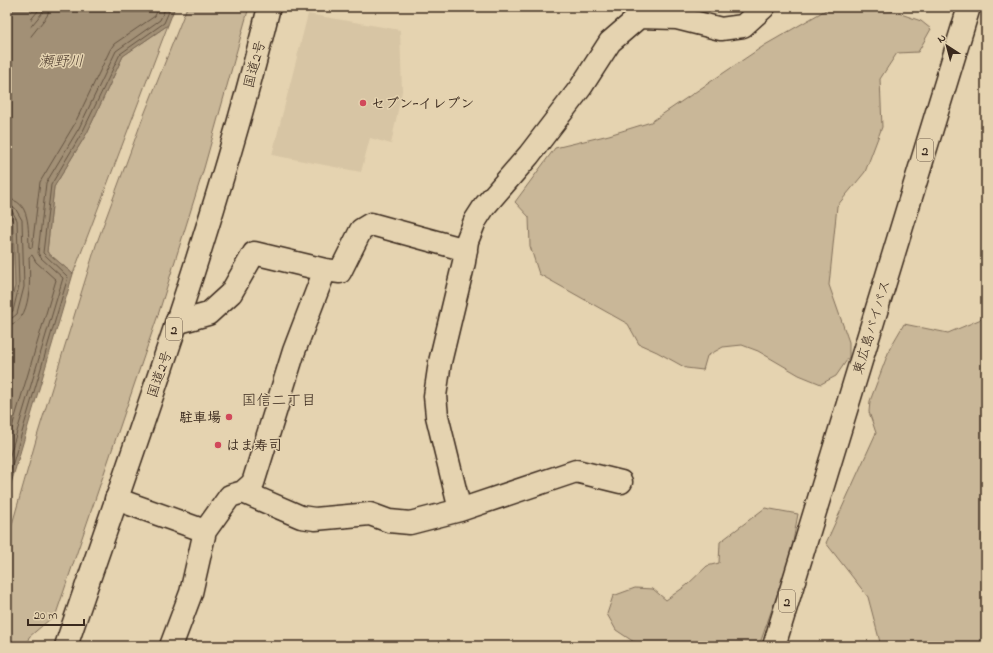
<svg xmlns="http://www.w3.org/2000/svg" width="993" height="653" font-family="'Indie Flower','Klee One',sans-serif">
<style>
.built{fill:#d7c5a4}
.green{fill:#c9b798;stroke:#82705b}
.water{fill:#a29076;stroke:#796753}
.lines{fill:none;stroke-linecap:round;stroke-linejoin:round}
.shore{stroke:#645341;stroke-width:1}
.river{stroke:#a29076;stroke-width:34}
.minor-casing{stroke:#3b2a1e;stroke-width:25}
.highway-casing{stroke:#3b2a1e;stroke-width:25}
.minor{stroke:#e5d3b0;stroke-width:22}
.highway{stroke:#e5d3b0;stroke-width:22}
.poi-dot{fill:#d1495b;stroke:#e5d3b0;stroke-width:1.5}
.labels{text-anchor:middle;stroke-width:3;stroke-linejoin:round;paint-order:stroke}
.shield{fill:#e5d3b0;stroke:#6e5d4a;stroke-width:1}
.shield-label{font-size:13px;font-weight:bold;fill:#3b2a1e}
.street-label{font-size:14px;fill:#3b2a1e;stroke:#e5d3b0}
.poi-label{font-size:14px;font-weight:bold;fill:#3b2a1e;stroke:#e5d3b0;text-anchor:start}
.water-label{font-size:15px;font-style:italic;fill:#503e30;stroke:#e5d3b0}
.neighbourhood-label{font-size:15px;fill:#3b2a1e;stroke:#e5d3b0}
</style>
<rect width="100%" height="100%" fill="#e5d3b0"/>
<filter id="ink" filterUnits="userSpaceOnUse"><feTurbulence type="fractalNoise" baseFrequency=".025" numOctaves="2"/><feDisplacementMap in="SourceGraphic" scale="8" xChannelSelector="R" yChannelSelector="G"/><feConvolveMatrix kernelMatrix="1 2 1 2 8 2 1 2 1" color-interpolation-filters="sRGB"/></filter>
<g filter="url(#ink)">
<path class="built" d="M 308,14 L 400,30 L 402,91 L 391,144 L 370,138 L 361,172 L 272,155 Z"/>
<path class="green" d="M 187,7 L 249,7 L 204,168 L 159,312 L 56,614 L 29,637 L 26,646 L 7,646 L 7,542 L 38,433 L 96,245 L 142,120 Z
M 831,7 L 881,7 L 921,21 L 931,29 L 918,52 L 897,53 L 880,79 L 882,127 L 865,172 L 837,206 L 829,285 L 849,342 L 849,357 L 836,376 L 821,384 L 799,375 L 758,351 L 742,345 L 723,347 L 707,356 L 703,370 L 686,368 L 657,352 L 639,344 L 628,324 L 539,274 L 530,246 L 529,217 L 515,202 L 555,148 L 609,135 L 651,122 L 765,45 Z
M 168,25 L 73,274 L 47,252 L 54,187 L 87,133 L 123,56 Z
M 7,211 L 13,221 L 15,286 L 7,317 Z
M 986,317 L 986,646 L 881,646 L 868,597 L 826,543 L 876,433 L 869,412 L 870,401 L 890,348 L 904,324 L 948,333 Z
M 765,508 L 798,514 L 790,558 L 759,646 L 664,646 L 634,642 L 616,630 L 607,614 L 613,596 L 635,588 L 653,589 L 666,600 L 687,585 L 707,566 L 719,563 L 720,542 Z"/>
<path class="water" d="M 36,7 L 175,7 L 168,25 L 123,56 L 87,133 L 54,187 L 47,252 L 73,274 L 7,497 L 7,317 L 15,286 L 13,221 L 7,211 L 7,58 L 10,39 Z"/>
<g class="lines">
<path class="shore" d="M 7,48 L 12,46 L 14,40 L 38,11 L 39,7
M 7,53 L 16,50 L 18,42 L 42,13 L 44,7
M 7,59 L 14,58 L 21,53 L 24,45 L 47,16 L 50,7
M 7,199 C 31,200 28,230 29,247 L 32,248 L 40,182 L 74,125 L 110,50 L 114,44 L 155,16 L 159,7
M 7,205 L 15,208 L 22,220 L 24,287 L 17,314 L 12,318 L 7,319
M 7,210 L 12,211 L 17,220 L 19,286 L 13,311 L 7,314
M 7,325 C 33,324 30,275 29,257 L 32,255 L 36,262 L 56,280 L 7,444
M 7,465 L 63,278 L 41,258 L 38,253 L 46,183 L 79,128 L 116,51 L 160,20 L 166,7
M 7,483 L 68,277 L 43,253 L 51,185 L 83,131 L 120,54 L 164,23 L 171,7"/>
<path class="river" d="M 13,81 L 14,7"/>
<g class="minor-casing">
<path id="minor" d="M 176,323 L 208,314 L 231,293 L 254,253 L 325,270
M 243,492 L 253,483 L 294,351 L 325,270 L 340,272 L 361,230 L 371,224 L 466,250
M 116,499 L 205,531
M 460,510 L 437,416 L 435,396 L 440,362 L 464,262 L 467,241 L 475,221 L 484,207 L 529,155 L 581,87 L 610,42 L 639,17 L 677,18 L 721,29 L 743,26 L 764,7
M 171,646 L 191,593 L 205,531 L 230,496 L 243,492 L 301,517 L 315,519 L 370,514 L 389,521 L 410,523 L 460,510 L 576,471 L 621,482"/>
</g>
<g class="highway-casing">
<path id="highway" d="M 66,646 C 138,435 216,224 269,7
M 774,646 L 969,7"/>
</g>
<use href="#minor" class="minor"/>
<use href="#highway" class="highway"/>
</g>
</g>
<g class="poi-dot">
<circle cx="363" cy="103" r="4"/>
<circle cx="229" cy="417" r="4"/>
<circle cx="218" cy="445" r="4"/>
</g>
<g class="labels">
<g class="shield">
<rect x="917" y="139" width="16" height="22" rx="3"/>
<rect x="166" y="318" width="16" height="22" rx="3"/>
<rect x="779" y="590" width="16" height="22" rx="3"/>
</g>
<g class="shield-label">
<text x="925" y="155">2</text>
<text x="174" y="334">2</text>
<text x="787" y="606">2</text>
</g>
<g class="street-label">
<text transform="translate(254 64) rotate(-75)" y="5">国道2号</text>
<text transform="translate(871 327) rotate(-73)" y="5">東広島バイパス</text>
<text transform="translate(159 374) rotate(-71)" y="5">国道2号</text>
</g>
<g class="poi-label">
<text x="371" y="108">セブン-イレブン</text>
<text x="221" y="422" text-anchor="end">駐車場</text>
<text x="226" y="450">はま寿司</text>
</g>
<g class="water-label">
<text x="61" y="66">瀬野川</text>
</g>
<g class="neighbourhood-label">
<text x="279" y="405">国信二丁目</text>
</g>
</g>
<rect width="993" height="653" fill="none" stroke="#e5d3b0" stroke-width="24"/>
<rect x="12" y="12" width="969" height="629" fill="none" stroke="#3b2a1e" stroke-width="1.5" filter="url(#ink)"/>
<g transform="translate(947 46) rotate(324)" stroke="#e5d3b0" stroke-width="3" paint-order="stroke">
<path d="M0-3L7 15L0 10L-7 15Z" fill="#3b2a1e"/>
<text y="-6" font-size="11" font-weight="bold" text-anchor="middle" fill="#3b2a1e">N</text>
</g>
<path d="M28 619v6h56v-6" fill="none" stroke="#3b2a1e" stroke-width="2"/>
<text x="34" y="619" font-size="12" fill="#3b2a1e" stroke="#e5d3b0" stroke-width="3" paint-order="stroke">20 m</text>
</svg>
